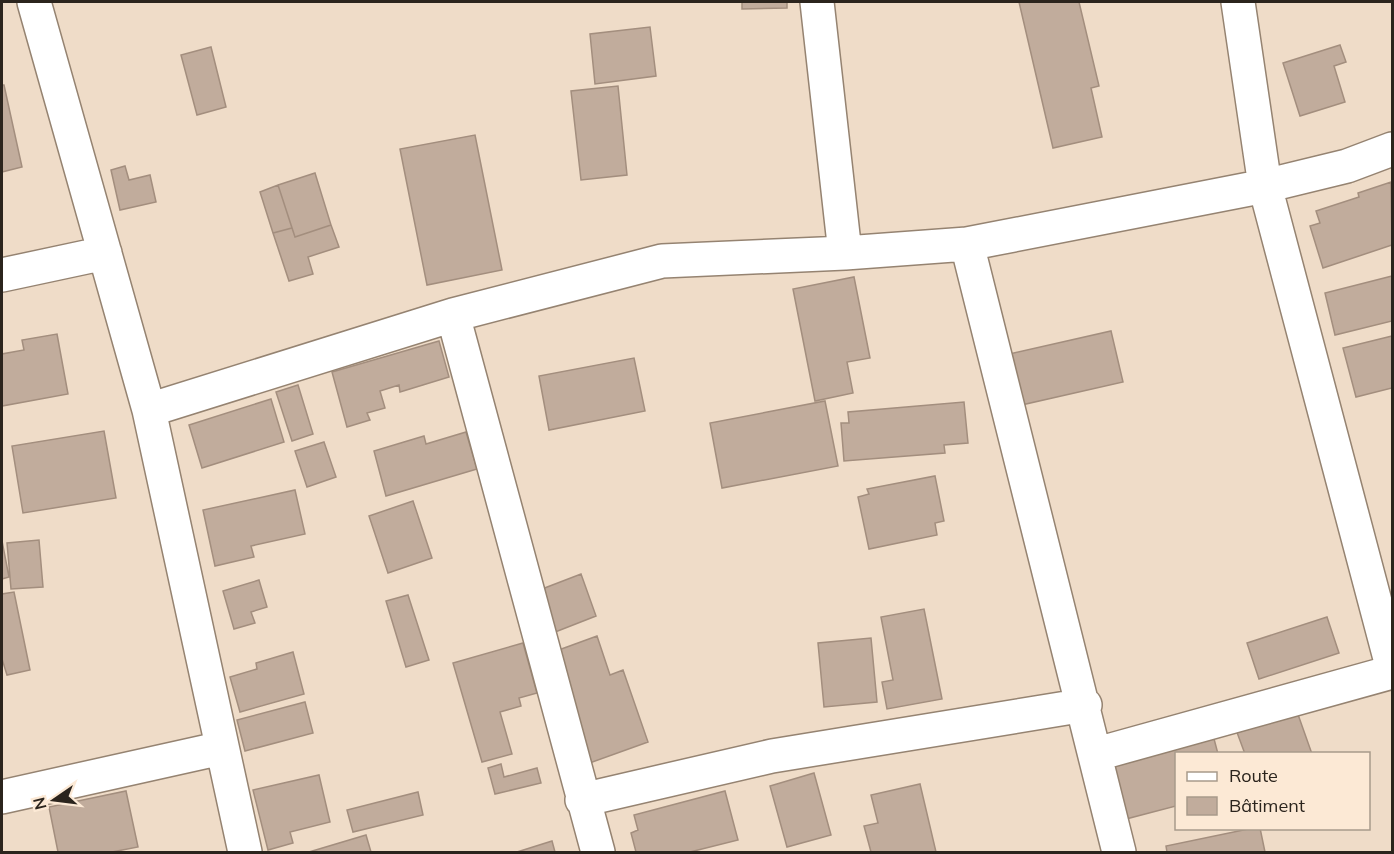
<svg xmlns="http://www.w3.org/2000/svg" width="1394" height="854" font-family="Mulish,sans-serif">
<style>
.building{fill:#c1ac9c;stroke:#a38e7e;stroke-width:1.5}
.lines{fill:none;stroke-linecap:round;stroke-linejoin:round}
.street-casing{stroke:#958371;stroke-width:36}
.street{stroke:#fff;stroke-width:33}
</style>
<rect width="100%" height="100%" fill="#efdcc8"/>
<path class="building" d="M 742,2 L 787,2 L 787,8 L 742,9 Z
M 1019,2 L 1079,2 L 1099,86 L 1091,88 L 1102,137 L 1053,148 Z
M 650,27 L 656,76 L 595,84 L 590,34 Z
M 1340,45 L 1346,62 L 1334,66 L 1345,102 L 1300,116 L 1283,63 Z
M 211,47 L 226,107 L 197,115 L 181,55 Z
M 2,85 L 4,85 L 22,167 L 2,172 Z
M 618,86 L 627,175 L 581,180 L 571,91 Z
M 475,135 L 502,270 L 427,285 L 400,149 Z
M 125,166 L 129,180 L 150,175 L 156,202 L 120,210 L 111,170 Z
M 315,173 L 331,225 L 295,237 L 278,185 Z
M 1391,182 L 1392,245 L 1323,268 L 1310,226 L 1320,223 L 1316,211 L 1359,197 L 1358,193 Z
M 278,185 L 292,228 L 273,233 L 260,192 Z
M 331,225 L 339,247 L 308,257 L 313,274 L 289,281 L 273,233 L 292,228 L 295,237 Z
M 1392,276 L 1392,321 L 1335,335 L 1325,293 Z
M 854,277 L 870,358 L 847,362 L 853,393 L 815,401 L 793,289 Z
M 1111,331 L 1123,382 L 1017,406 L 1005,355 Z
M 57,334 L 68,394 L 2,406 L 2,354 L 24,350 L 22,340 Z
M 1392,336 L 1392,388 L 1356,397 L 1343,348 Z
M 439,341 L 449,377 L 400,392 L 399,385 L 380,391 L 385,408 L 367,413 L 370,420 L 347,427 L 332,372 Z
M 634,358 L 645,411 L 549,430 L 539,376 Z
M 298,385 L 313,434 L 292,441 L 276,392 Z
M 271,399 L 284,442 L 202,468 L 189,425 Z
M 825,401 L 838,466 L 722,488 L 710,423 Z
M 964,402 L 968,443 L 944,445 L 945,453 L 844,461 L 841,423 L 849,423 L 848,412 Z
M 104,431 L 116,498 L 23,513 L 12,446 Z
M 466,432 L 477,469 L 386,496 L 374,451 L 424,436 L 426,444 Z
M 324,442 L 336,477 L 307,487 L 295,451 Z
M 935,476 L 944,521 L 935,523 L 937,535 L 869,549 L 858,497 L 869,494 L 867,489 Z
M 295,490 L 305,534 L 251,546 L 254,557 L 215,566 L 203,510 Z
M 413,501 L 432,558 L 388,573 L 369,516 Z
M 39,540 L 43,587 L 11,589 L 7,543 Z
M 2,541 L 9,577 L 2,579 Z
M 581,574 L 596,616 L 545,636 L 529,594 Z
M 259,580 L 267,607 L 251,612 L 255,623 L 234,629 L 223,591 Z
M 14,592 L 30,670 L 7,675 L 2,659 L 2,594 Z
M 408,595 L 429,660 L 406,667 L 386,601 Z
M 924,609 L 942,699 L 887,709 L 882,682 L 893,680 L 881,617 Z
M 1327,617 L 1339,653 L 1259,679 L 1247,643 Z
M 597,636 L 610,675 L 623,670 L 648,742 L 584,765 L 545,655 Z
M 871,638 L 877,702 L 824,707 L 818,643 Z
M 523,643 L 537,693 L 519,698 L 521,706 L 500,712 L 512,754 L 482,762 L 453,663 Z
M 293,652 L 304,694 L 240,712 L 230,677 L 257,669 L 256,663 Z
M 305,702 L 313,733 L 245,751 L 237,720 Z
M 1295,706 L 1312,754 L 1245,754 L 1235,727 Z
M 1213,735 L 1218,754 L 1176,754 L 1176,806 L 1126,819 L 1111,761 Z
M 501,764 L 504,777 L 537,768 L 541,783 L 495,794 L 488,768 Z
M 814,773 L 831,835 L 787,847 L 770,786 Z
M 319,775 L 330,822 L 290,832 L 293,843 L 268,850 L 253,790 Z
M 920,784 L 936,852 L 871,852 L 864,826 L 878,823 L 871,795 Z
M 126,791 L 138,847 L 112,852 L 58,852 L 49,807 Z
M 725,791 L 738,840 L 690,852 L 636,852 L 631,833 L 638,830 L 634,815 Z
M 418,792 L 423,815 L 353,832 L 347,810 Z
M 1253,828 L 1260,828 L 1265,852 L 1167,852 L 1166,846 Z
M 366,835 L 371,852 L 309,852 Z
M 552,841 L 555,852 L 517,852 Z"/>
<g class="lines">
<g class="street-casing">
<path id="street" d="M 34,2 L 149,410 L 245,852
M 817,2 L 845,253
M 1238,2 L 1265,186 L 1392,666
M 967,244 L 1119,852
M 2,275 L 105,253
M 453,315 L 598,852
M 149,410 L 453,315 L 662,261 L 845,253 L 967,244 L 1265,186 L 1347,166 L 1392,149
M 1097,754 L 1392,672
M 2,797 L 222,748
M 582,800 L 772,756 L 1085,705"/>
</g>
<use href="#street" class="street"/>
</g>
<rect width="1394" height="854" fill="none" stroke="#2b241d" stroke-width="6"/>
<rect x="1175" y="752" width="195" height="78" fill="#fce9d5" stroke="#a89a8b" stroke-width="1.5"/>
<rect x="1187" y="772" width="30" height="9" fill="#ffffff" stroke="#a89a8b" stroke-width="1.5"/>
<text x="1229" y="782" font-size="18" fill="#2b241d">Route</text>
<rect x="1187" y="797" width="30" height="18" fill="#c1ac9c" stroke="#a89a8b" stroke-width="1.5"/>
<text x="1229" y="812" font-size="18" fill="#2b241d">Bâtiment</text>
<g transform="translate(54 800) rotate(256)" stroke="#fce9d5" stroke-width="4.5" paint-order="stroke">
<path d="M0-4.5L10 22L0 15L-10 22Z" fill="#2b241d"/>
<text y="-9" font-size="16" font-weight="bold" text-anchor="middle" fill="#2b241d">N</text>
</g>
</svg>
